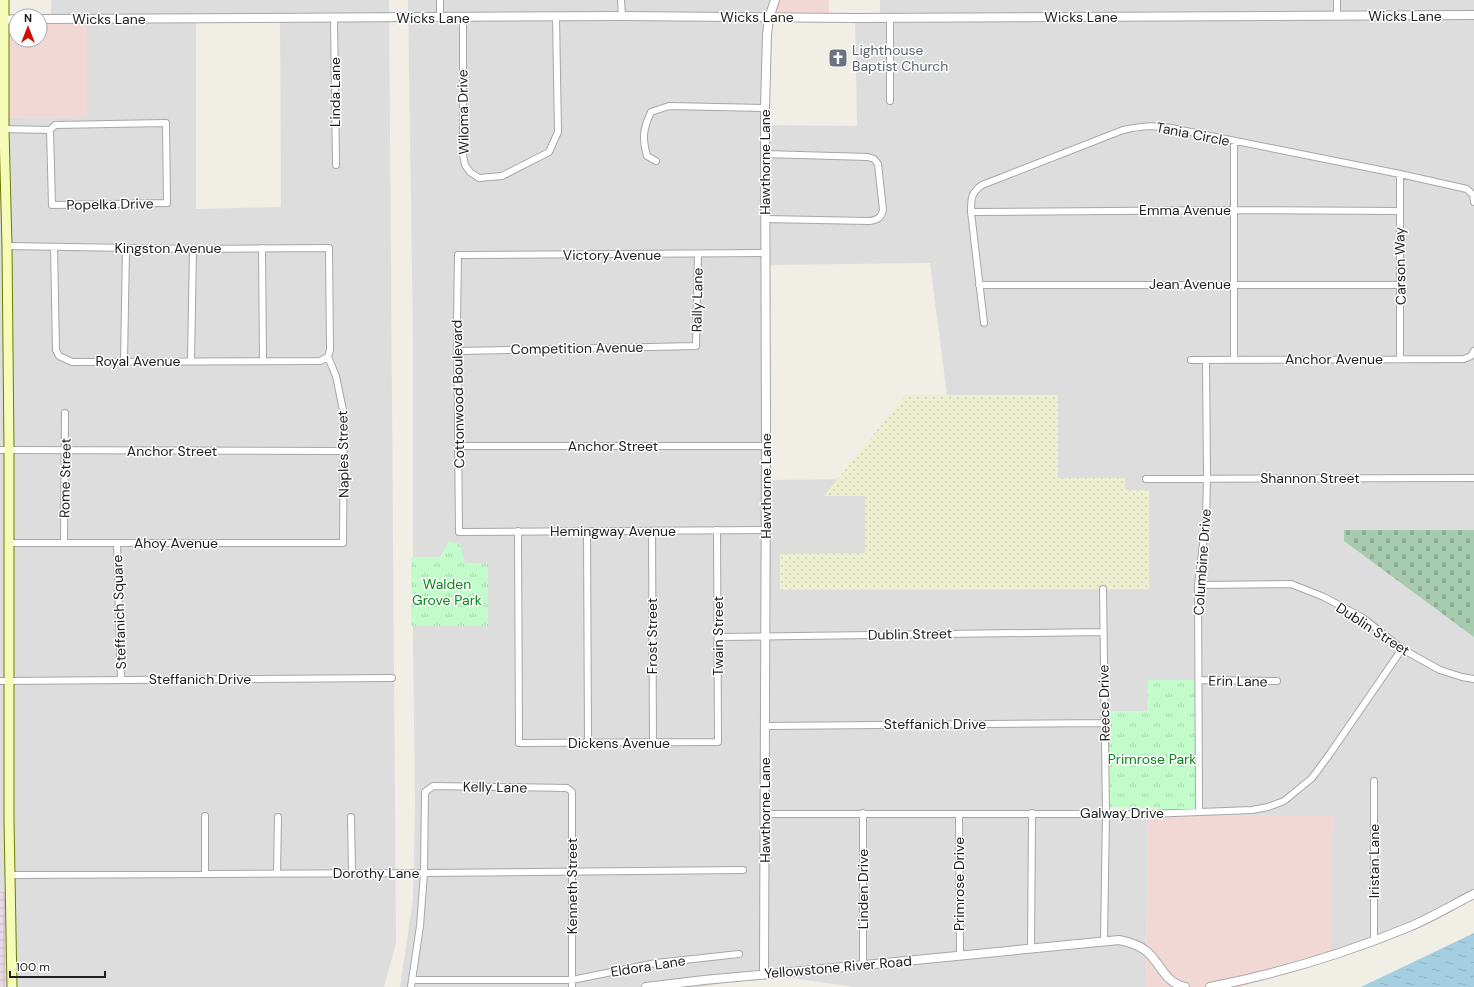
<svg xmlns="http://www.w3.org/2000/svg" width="1474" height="987" font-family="'DM Sans',sans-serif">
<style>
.residential{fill:#dedddd;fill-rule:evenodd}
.commercial{fill:#f2d8d5}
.industrial{fill:url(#industrial-grid)}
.farmland{fill:url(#farmland-dots)}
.cemetery{fill:url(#cemetery-stones)}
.park{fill:url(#park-tufts)}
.water{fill:url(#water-ripples)}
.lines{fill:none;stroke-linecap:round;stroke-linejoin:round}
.minor-casing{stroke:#a7a7a7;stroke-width:8}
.tertiary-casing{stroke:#a7a7a7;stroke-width:10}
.secondary-casing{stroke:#687e00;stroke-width:11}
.minor{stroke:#fff;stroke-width:6}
.tertiary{stroke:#fff;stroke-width:8}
.secondary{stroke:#f5fcb8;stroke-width:9}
.labels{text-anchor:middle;stroke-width:3;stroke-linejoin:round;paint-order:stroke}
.street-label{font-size:14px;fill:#202020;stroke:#fff}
.worship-label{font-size:14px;fill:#5b616d;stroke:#fff;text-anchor:start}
.park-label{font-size:14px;fill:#078519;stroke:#fff}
</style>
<defs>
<pattern id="industrial-grid" width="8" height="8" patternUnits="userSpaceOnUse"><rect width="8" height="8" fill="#ead7e6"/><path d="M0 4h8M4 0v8" fill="none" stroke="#c8b8c5"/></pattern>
<pattern id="farmland-dots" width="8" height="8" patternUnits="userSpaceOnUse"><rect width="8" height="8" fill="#ecf0d1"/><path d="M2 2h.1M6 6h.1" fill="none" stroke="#caceb3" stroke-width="1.8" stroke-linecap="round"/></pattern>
<pattern id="cemetery-stones" width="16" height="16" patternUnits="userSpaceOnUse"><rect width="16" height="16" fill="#a6cbae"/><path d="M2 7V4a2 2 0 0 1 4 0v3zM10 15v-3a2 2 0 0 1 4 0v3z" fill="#8fae95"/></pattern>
<pattern id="park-tufts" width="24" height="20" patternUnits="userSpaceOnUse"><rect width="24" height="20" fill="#c2fcca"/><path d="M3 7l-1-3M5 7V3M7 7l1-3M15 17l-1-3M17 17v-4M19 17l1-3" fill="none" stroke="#a6d8ad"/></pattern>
<pattern id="water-ripples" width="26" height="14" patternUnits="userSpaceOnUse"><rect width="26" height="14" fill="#a4cfe0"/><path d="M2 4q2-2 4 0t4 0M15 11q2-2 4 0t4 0" fill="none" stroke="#8db1c0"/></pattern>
</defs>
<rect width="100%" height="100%" fill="#f1eee6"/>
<path class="residential" d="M 51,0 L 389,0 L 396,943 L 384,987 L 12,987 L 10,892 L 0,892 L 0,211 L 6,211 L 4,118 L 87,117 L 51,19 ZM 196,19 L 280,19 L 281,207 L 196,209 Z
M 408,0 L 775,0 L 769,18 L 766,125 L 857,126 L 855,18 L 880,18 L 880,0 L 1474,0 L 1474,894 L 1411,926 L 1331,955 L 1196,815 L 1194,680 L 1148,681 L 1148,711 L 1105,712 L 1106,813 L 1148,814 L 1146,987 L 854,987 L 764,974 L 703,987 L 400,987 L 413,899 L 415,803 L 413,641 L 413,340 ZM 930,263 L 947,395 L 1058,395 L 1058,478 L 1125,478 L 1125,490 L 873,479 L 766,480 L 766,265 Z"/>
<path class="commercial" d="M 0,0 L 4,19 L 16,19 L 16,40 L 40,40 L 40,19 L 87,19 L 87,117 L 4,118 L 6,211 L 0,211 Z
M 775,0 L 829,0 L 829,18 L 769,18 Z
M 1148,814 L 1333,816 L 1331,955 L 1241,987 L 1146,987 Z"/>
<path class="industrial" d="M 0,892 L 10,892 L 12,987 L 0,987 Z"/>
<path class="farmland" d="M 905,395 L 1058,395 L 1058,478 L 1125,478 L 1125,490 L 1149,490 L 1149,589 L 780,590 L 780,554 L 865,553 L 865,496 L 824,496 Z"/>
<path class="cemetery" d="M 1344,530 L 1474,530 L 1474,637 L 1344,541 Z"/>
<path class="park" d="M 449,541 L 460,544 L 465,563 L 488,563 L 488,626 L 411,626 L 411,557 L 440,557 Z
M 1148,680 L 1195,680 L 1197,810 L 1108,807 L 1108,711 L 1147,711 Z"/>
<path class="water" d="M 1474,933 L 1474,987 L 1361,987 Z"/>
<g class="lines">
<g class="minor-casing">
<path id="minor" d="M 440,0 L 440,18
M 621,0 L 622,16
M 1337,0 L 1337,15
M 463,18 L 463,155 L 465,165 L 470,172 L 479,178 L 502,176 L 549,152 L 558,132 L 556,17
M 334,19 L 336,165
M 890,101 L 890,18
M 1,129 L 50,130 L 55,125 L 166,123 L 167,203 L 52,205 L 50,130
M 765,154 L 868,157 L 874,159 L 878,164 L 883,210 C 881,219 876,220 869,221 L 765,219
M 656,161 L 647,156 C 642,138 643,129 651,112 L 669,106 L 765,108
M 1400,174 L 1400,359
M 971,212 L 1234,210 L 1400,211
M 7,246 L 193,249 L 329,248 L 330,350 L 328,357 L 336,376 L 344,415 L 343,543 L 9,543
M 54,247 L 56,350 L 59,356 L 72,362 L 320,361 L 328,357
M 262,248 L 263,361
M 765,253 L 458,255 L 457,323 L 459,532 L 766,530
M 979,285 L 1400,285
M 984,323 L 971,212 C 971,198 971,193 982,185 L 1123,130 C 1141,126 1153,125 1171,128 L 1400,174 L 1467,189 L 1473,195 L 1474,202
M 458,351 L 696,346 L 698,254
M 1191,360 L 1464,359 L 1471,356 L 1474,351
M 1234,360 L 1234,141
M 124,361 L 126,248
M 191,361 L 193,249
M 459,446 L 766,446
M 0,450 L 343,451
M 1146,479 L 1474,478
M 518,531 L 519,743 L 718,742 L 717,530
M 587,531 L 588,743
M 652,531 L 653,742
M 64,543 L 65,413
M 117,543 L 121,680
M 1198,585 L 1291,584 L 1324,597 L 1363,618 L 1402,649 L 1440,670 L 1462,677 L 1474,679
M 1103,589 L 1106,813 L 1104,941
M 718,637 L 1103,632
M 1199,680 L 1277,681
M 0,681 L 392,678
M 766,726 L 1105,723
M 1374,781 L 1374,941
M 1199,812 L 1198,585 L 1206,521 L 1207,478 L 1206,360
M 863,813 L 863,965
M 766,814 L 1148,814 L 1252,810 L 1268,807 L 1284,801 L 1312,778 L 1329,755 L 1402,649
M 959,814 L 960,955
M 205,816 L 205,874
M 351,817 L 352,873
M 277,873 L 278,817
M 10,875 L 424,873 L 743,870
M 1031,949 L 1032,813
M 413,980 L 572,980 L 656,963 L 739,954
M 411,987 L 420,926 L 424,873 L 425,792 L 433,786 L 567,788 L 572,792 L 572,987"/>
</g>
<g class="tertiary-casing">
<path id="tertiary" d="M 40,19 L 622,16 L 855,18 L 1474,15
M 4,20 L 16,19
M 764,974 L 766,446 L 765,108 L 767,35 L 769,18 L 775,0
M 646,987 L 704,980 L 813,970 L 1119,940 C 1129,942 1137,944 1145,950 C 1161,962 1163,982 1185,987
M 1210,987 C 1276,974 1346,953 1409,927 C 1431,918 1452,905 1474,894"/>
</g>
<g class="secondary-casing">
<path id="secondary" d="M 4,0 L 4,129 L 7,246 L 9,450 L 9,820 L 12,987"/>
</g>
<use href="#minor" class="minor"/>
<use href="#tertiary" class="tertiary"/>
<use href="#secondary" class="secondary"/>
</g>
<defs>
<g id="church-square" transform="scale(1)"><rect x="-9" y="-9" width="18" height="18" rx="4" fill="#6b7280" stroke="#fff"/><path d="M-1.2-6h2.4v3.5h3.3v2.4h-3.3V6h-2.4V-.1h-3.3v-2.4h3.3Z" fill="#fff"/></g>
</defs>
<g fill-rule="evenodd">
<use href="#church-square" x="838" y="58"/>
</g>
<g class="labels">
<g class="street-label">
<text x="1405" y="21">Wicks Lane</text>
<text x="757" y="22">Wicks Lane</text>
<text x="1081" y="22">Wicks Lane</text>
<text x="433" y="23">Wicks Lane</text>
<text x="109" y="24">Wicks Lane</text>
<text transform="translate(335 92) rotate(-90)" y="5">Linda Lane</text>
<text transform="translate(463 112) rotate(-91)" y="5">Wiloma Drive</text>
<text transform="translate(1193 134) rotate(11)" y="5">Tania Circle</text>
<text transform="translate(765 162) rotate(-90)" y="5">Hawthorne Lane</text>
<text transform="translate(110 204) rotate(-1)" y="5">Popelka Drive</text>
<text x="1185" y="215">Emma Avenue</text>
<text x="168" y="253">Kingston Avenue</text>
<text x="612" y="260">Victory Avenue</text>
<text transform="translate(1400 266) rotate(-91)" y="5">Carson Way</text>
<text x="1190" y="289">Jean Avenue</text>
<text transform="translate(697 300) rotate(-89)" y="5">Rally Lane</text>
<text transform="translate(577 348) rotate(-1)" y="5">Competition Avenue</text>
<text x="1334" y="364">Anchor Avenue</text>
<text x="138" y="366">Royal Avenue</text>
<text transform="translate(458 394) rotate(-91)" y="5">Cottonwood Boulevard</text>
<text x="613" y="451">Anchor Street</text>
<text x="172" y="456">Anchor Street</text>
<text transform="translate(343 454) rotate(-91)" y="5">Naples Street</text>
<text transform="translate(65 478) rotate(-89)" y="5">Rome Street</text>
<text x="1310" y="483">Shannon Street</text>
<text transform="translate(766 486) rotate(-90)" y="5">Hawthorne Lane</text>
<text x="613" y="536">Hemingway Avenue</text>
<text x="176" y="548">Ahoy Avenue</text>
<text transform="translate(1202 562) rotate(-86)" y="5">Columbine Drive</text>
<text transform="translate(119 612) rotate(-92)" y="5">Steffanich Square</text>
<text transform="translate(1373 629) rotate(33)" y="5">Dublin Street</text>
<text transform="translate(910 634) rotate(-1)" y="5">Dublin Street</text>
<text transform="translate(652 636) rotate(-90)" y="5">Frost Street</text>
<text transform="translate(718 636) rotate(-90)" y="5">Twain Street</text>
<text x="200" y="684">Steffanich Drive</text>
<text transform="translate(1238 681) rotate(1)" y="5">Erin Lane</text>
<text transform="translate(1104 703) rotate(-91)" y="5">Reece Drive</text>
<text x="935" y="729">Steffanich Drive</text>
<text x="619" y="748">Dickens Avenue</text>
<text transform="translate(495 787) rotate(1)" y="5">Kelly Lane</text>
<text transform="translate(765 810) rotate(-90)" y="5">Hawthorne Lane</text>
<text x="1122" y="818">Galway Drive</text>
<text transform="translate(1374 861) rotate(-90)" y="5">Iristan Lane</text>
<text x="376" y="878">Dorothy Lane</text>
<text transform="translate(959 884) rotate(-90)" y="5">Primrose Drive</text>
<text transform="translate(572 886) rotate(-90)" y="5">Kenneth Street</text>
<text transform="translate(863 889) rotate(-90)" y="5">Linden Drive</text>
<text transform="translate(648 966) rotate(-9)" y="5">Eldora Lane</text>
<text transform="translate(838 967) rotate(-5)" y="5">Yellowstone River Road</text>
</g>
<g class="worship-label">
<text x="852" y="55">Lighthouse<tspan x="852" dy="16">Baptist Church</tspan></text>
</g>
<g class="park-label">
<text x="447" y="589">Walden<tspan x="447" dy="16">Grove Park</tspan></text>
<text x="1152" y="764">Primrose Park</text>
</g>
</g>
<g transform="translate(28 28)"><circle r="19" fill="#ffffff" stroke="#a6a6a6"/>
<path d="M0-3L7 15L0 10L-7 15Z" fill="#d00d00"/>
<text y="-6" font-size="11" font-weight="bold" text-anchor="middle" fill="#202020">N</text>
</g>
<path d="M10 971v6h95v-6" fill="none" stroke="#202020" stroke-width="2"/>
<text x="16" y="971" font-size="12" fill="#202020" stroke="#ffffff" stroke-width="3" paint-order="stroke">100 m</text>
</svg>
